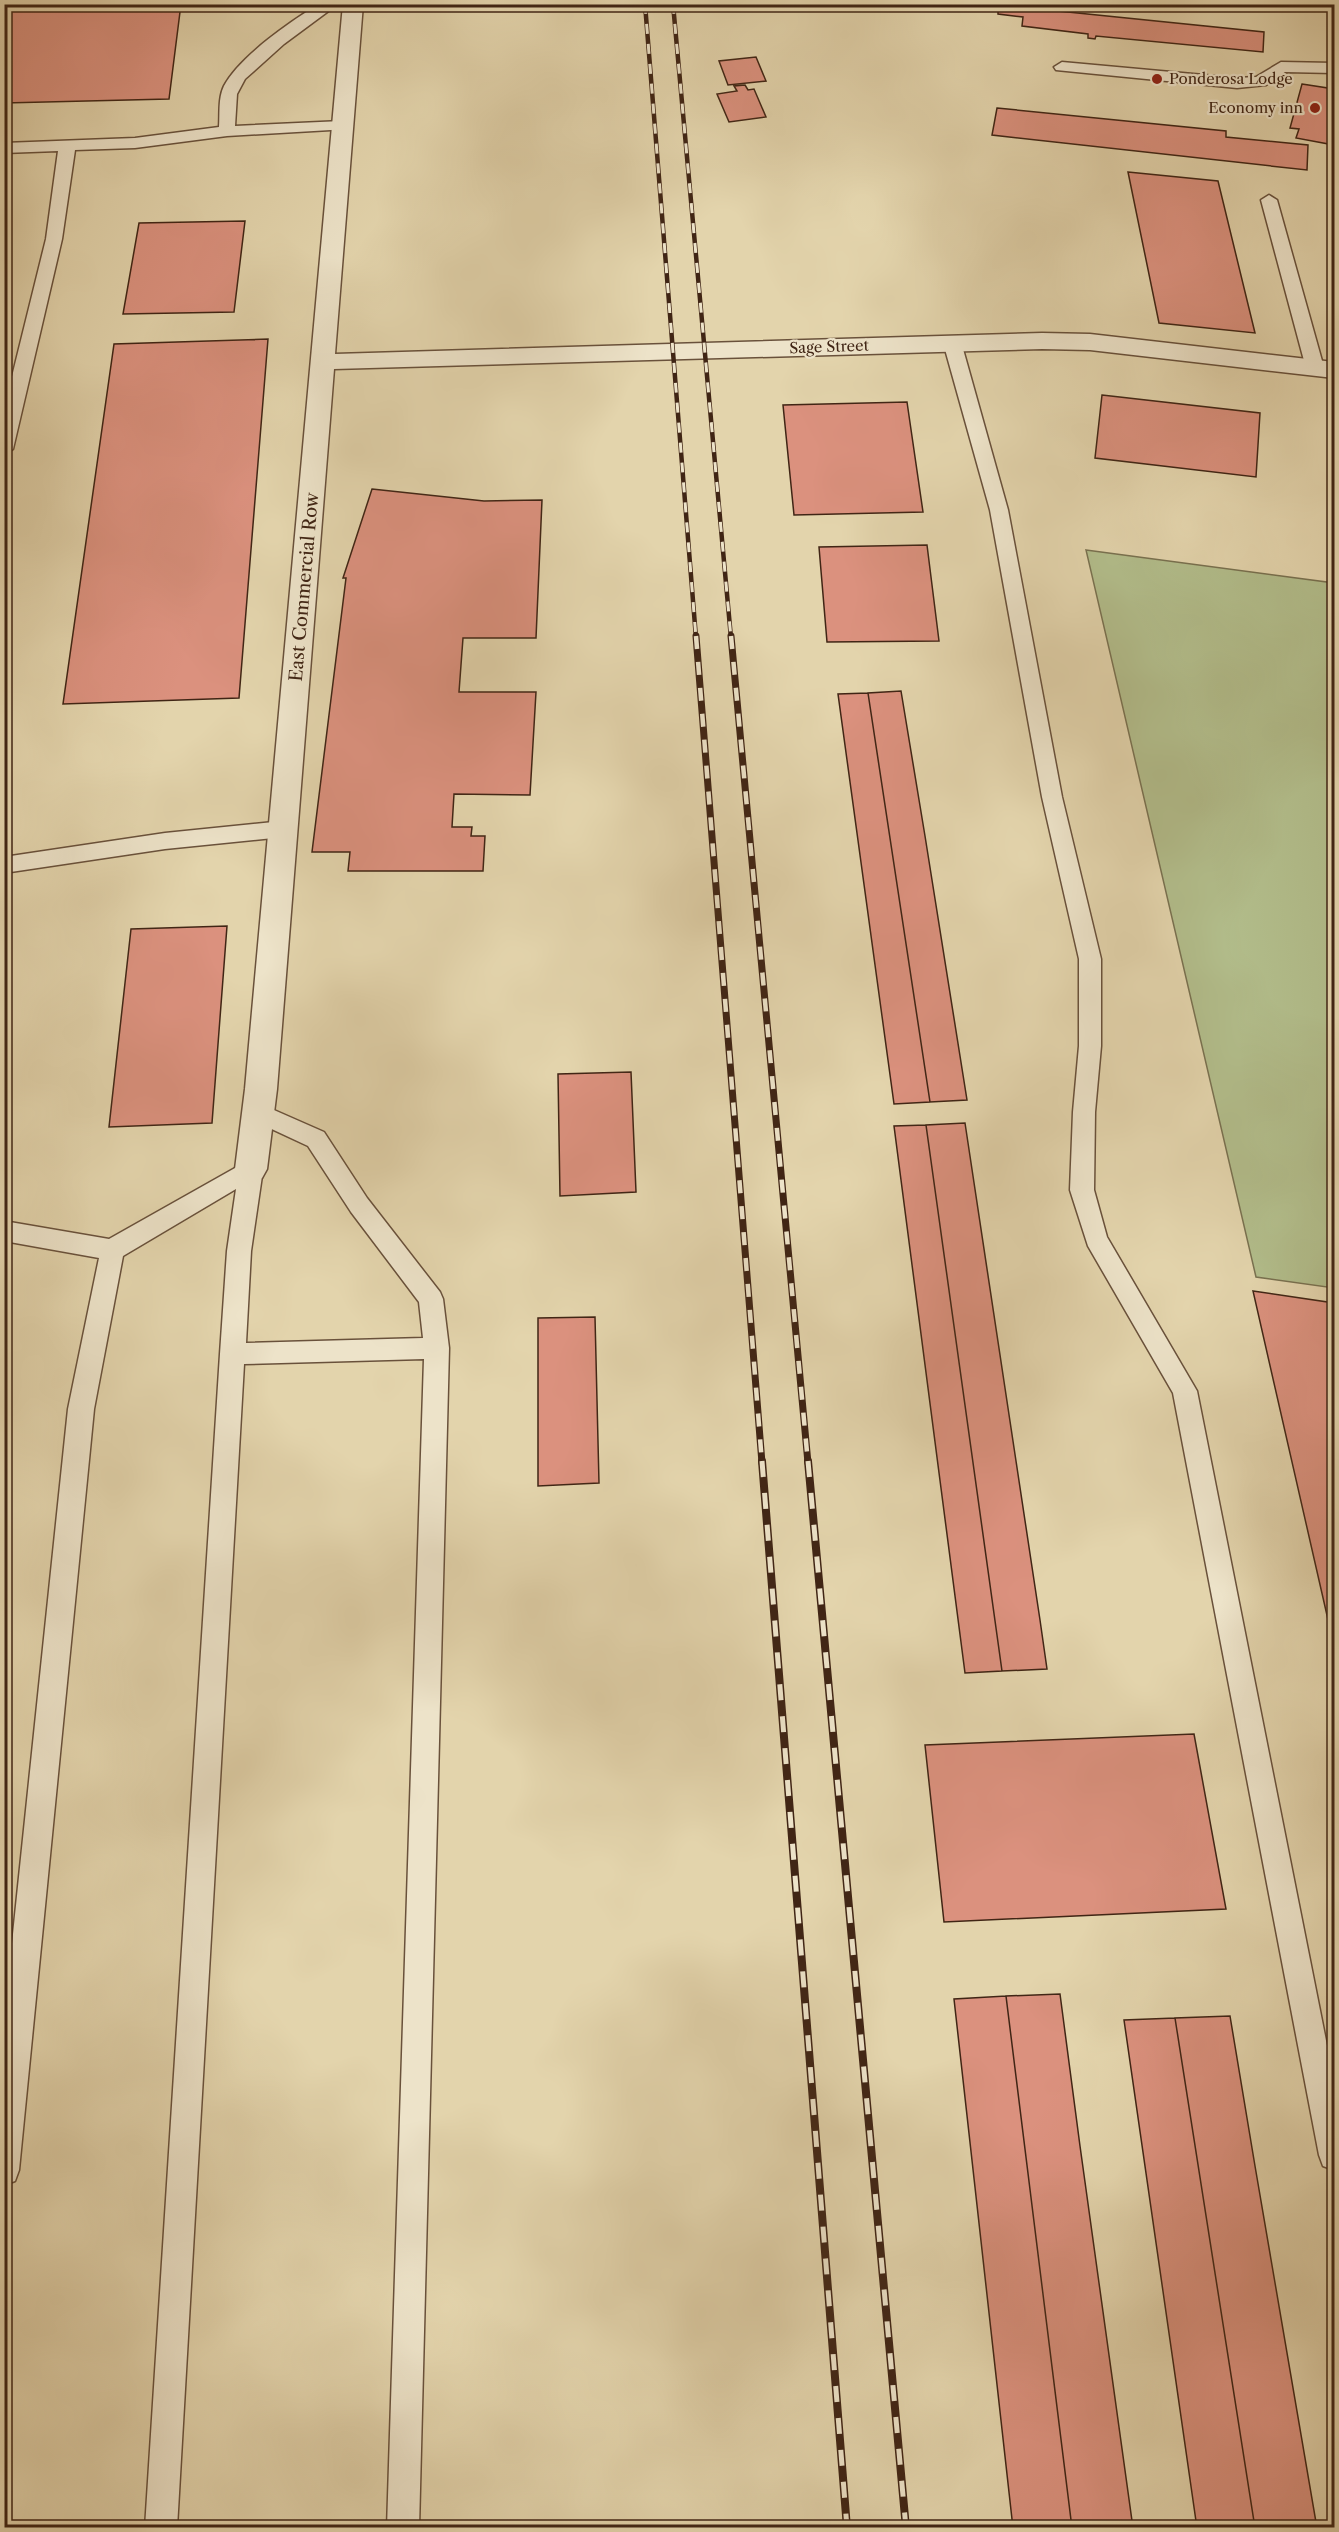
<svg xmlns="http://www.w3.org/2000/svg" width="1339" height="2532" font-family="'Libre Caslon Text',serif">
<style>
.green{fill:#b2bd8b;stroke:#797150;stroke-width:1.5}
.building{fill:#db917e;stroke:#402515;stroke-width:1.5}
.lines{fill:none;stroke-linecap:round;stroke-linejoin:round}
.service-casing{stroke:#69513b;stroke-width:3}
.minor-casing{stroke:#69513b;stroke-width:3}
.service{fill:#ede3c9;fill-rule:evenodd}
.minor{fill:#ede3c9;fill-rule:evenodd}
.rail-far2-casing{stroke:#402515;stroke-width:4.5}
.rail-far1-casing{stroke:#402515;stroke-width:7}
.rail-casing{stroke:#402515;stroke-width:8}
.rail-far2{stroke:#ede3c9;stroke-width:3;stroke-dasharray:10;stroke-linecap:butt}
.rail-far1{stroke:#ede3c9;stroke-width:4.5;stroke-dasharray:13;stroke-linecap:butt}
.rail{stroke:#ede3c9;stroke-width:5;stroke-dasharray:16;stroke-linecap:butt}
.poi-dot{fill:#8f2418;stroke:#ede3c9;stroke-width:2}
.labels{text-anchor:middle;stroke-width:4.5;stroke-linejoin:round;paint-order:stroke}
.far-poi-label{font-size:15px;fill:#402515;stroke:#ede3c9;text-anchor:start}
.far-street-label{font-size:15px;fill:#402515;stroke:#ede3c9}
.street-label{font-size:18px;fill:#402515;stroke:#ede3c9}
</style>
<rect width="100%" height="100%" fill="#e3d4ac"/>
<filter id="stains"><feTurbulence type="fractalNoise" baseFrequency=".00333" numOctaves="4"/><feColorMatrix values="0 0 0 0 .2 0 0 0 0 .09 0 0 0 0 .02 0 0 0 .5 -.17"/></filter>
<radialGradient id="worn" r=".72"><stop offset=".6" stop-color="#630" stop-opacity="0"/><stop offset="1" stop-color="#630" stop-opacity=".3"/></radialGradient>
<path class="green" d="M 1086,550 L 1334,583 L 1334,1288 L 1256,1277 Z"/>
<path class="building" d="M 4,4 L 181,4 L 169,99 L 4,103 Z
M 988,4 L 1264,32 L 1263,52 L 1096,36 L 1095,39 L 1088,38 L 1088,34 L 1022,26 L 1023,17 L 998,14 L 998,11 L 987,10 Z
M 756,57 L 766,81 L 728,85 L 719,61 Z
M 1302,84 L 1334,89 L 1334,145 L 1296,138 L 1299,129 L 1290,128 Z
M 745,85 L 748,90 L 754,89 L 766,117 L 729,122 L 717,94 L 737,91 L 734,86 Z
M 997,108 L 1226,131 L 1226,137 L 1308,145 L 1307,170 L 992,135 Z
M 1128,172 L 1218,181 L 1255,333 L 1159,323 Z
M 245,221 L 234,312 L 123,314 L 139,223 Z
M 268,339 L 239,698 L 63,704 L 114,344 Z
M 1102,395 L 1260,413 L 1256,477 L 1095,458 Z
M 907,402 L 923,512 L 794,515 L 783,405 Z
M 372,489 L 484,501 L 542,500 L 536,638 L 463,638 L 459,692 L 536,692 L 530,795 L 454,794 L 452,827 L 472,827 L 471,836 L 485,836 L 483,871 L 348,871 L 350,852 L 312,852 L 346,578 L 343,578 Z
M 927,545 L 939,641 L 827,642 L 819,547 Z
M 901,691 L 925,836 L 967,1100 L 930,1102 L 868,693 Z
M 868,693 L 930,1102 L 894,1104 L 838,694 Z
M 227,926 L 212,1123 L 109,1127 L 131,929 Z
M 631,1072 L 636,1192 L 560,1196 L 558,1074 Z
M 965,1123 L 1040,1620 L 1047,1669 L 1002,1671 L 926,1125 Z
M 926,1125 L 1002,1671 L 965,1673 L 894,1126 Z
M 1253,1291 L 1334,1303 L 1334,1646 Z
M 595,1317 L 599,1483 L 538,1486 L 538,1318 Z
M 1194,1734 L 1226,1909 L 944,1922 L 925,1745 Z
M 1060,1994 L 1080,2146 L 1133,2528 L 1072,2528 L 1006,1996 Z
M 1006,1996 L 1072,2528 L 1013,2528 L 954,1999 Z
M 1230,2016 L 1255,2166 L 1317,2528 L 1255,2528 L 1175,2018 Z
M 1175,2018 L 1255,2528 L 1197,2528 L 1124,2020 Z"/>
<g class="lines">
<g class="service-casing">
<path id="service" d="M 319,4 L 338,4 L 284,44 L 245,79 L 237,94 L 235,126 L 342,121 L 348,123 L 350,126 L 348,129 L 227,136 L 135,148 L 75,150 L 62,239 L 13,449 L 4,455 L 4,409 L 46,239 L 58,151 L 4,153 L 4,143 L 135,138 L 219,127 C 220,114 218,98 224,86 C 239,57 291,21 319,4 Z
M 1062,62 L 1237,78 L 1256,77 L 1281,62 L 1334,63 L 1334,73 L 1285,72 L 1266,85 L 1237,88 L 1056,70 L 1054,67 Z
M 1269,195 L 1277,200 L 1324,368 L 1321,372 L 1309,372 L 1306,368 L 1261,200 Z
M 952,337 L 961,342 L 1008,510 L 1062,797 L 1101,959 L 1101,1046 L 1095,1112 L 1094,1190 L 1107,1237 L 1197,1391 L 1334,2081 L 1334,2170 L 1323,2166 L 1319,2155 L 1173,1393 L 1088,1246 L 1070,1190 L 1073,1112 L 1079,1046 L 1079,959 L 1042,797 L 990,510 L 943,342 Z
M 283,821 L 290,823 L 293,829 L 290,835 L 283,837 L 165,849 L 4,873 L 4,857 L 165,833 Z
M 258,1103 L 324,1132 L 367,1198 L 440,1292 L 443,1299 L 449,1348 L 419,2528 L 387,2528 L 424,1359 L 244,1364 L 177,2528 L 145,2528 L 220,1354 L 227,1251 L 236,1189 L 123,1256 L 94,1409 L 19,2170 L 15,2181 L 4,2185 L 4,2020 L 68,1409 L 99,1258 L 4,1241 L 4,1221 L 109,1239 L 251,1159 L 259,1162 L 263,1169 L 251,1251 L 246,1343 L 423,1338 L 419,1302 L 351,1212 L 308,1146 L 250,1119 L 247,1112 L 250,1105 Z"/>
</g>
<g class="minor-casing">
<path id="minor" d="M 343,4 L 363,4 L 335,354 L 1042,333 L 1090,334 L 1334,362 L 1334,378 L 1090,350 L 1042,349 L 334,369 L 277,1089 L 267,1169 L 262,1178 L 251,1182 L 240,1178 L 235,1169 L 245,1089 Z"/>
</g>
<use href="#service" class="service"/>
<use href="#minor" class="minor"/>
<g class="rail-far2-casing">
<path id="rail-far2" d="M 645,4 L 696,638
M 673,4 L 731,638"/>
</g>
<g class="rail-far1-casing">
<path id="rail-far1" d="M 696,636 L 762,1463
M 731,636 L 808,1463"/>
</g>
<g class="rail-casing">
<path id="rail" d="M 762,1461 L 847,2528
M 808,1461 L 906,2528"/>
</g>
<use href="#rail-far2" class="rail-far2"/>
<use href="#rail-far1" class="rail-far1"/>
<use href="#rail" class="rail"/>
</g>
<g class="poi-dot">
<circle cx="1157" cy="79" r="6"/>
<circle cx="1315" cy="108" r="6"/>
</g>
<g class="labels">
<g class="far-poi-label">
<text x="1169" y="84">Ponderosa Lodge</text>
<text x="1303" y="113" text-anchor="end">Economy inn</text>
</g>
<g class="far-street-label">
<text transform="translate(829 347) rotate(-2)" y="5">Sage Street</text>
</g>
<g class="street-label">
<text transform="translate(304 587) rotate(-85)" y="6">East Commercial Row</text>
</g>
</g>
<rect width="1339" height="2532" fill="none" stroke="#e3d4ac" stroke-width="24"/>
<rect x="6" y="6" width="1327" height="2520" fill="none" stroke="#402515" stroke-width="3"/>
<rect x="12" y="12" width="1315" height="2508" fill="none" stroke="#402515" stroke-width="1.5"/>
<rect width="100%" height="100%" filter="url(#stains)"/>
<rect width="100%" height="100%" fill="url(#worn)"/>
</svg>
